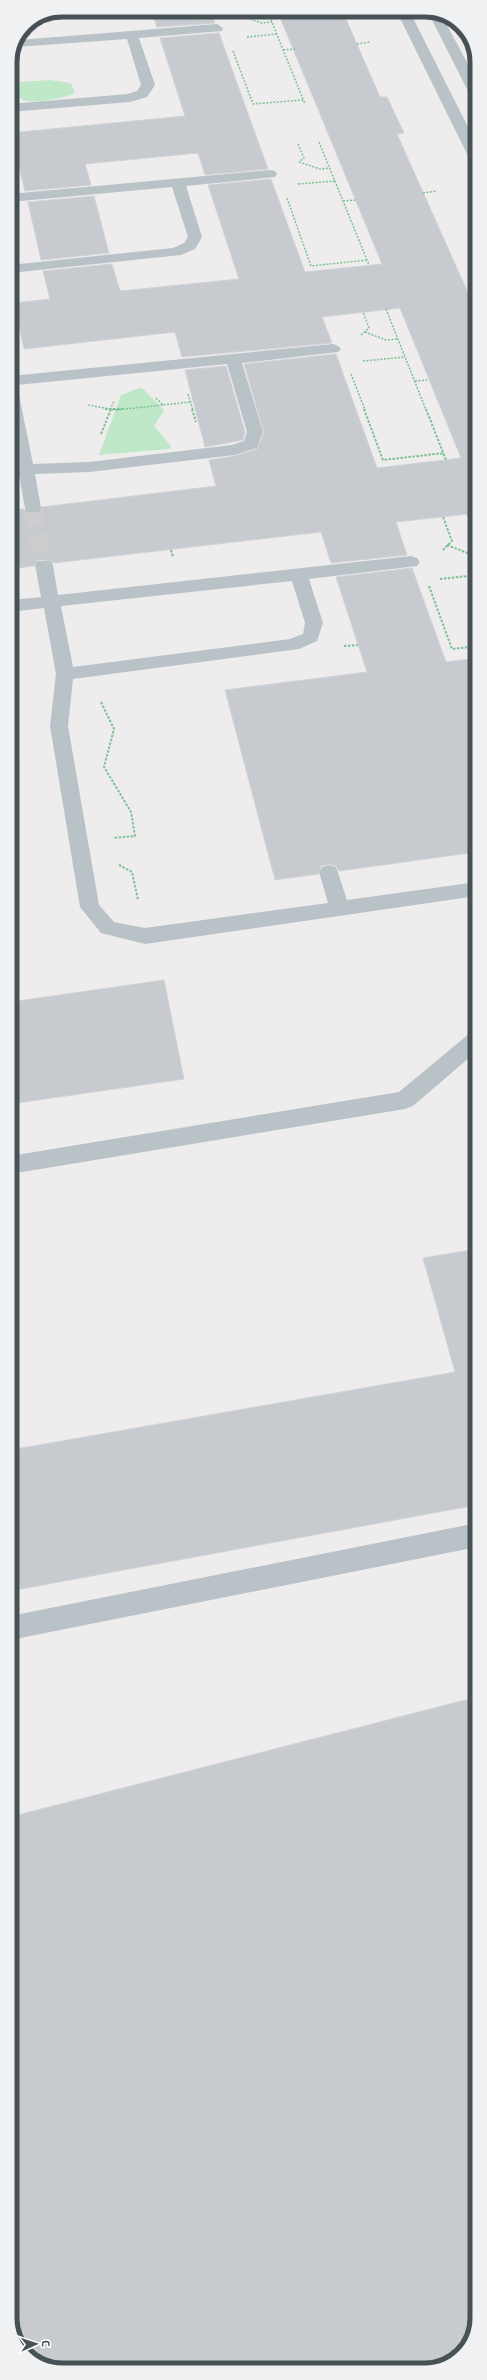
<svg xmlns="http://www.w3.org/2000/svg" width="487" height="2380" font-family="'Exo 2',sans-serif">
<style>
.green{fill:#bfe8c9}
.building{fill:#c7cace;stroke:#d1d4d7}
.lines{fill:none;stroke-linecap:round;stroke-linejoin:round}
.minor-tunnel{stroke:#cdcdcf;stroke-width:18;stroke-dasharray:18 9;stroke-linecap:butt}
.path-far1{stroke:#7bc295;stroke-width:1.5;stroke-dasharray:2 1.5;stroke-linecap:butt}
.path{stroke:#7bc295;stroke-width:2;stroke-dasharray:2.5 1.5;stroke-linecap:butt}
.minor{fill:#b9c2c7;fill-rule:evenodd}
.rim{fill:none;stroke:#475257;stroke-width:5}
</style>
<rect width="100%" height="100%" fill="#efeced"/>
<path class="green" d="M 454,21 L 462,25 L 477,59 L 473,58 Z
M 50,80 L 71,83 L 75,93 C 67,98 33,104 24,100 C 18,98 18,92 16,87 L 20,82 Z
M 139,388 L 143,389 L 164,410 L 154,426 L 171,446 L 169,449 L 99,455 L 121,395 Z"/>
<path class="building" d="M 151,10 L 211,10 L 215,23 L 157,27 Z
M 277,10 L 342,10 L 380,97 L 387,97 L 404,133 L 397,134 L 477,313 L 477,513 L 396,522 L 407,555 L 331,563 L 321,532 L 54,563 L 50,560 L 38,560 L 34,566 L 10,569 L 10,510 L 24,509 L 27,514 L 39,514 L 42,507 L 216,486 L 209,460 L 235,456 L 257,449 L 264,433 L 244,364 L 336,354 L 377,468 L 461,458 L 400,308 L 322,317 L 332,343 L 182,357 L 175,332 L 24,349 L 14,303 L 50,299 L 43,271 L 112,264 L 120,291 L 239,279 L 208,185 L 271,179 L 305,272 L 382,264 Z
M 219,33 L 268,169 L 205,175 L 198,153 L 85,164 L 91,185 L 25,191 L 20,171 L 10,172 L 10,133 L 185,116 L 160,38 Z
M 94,196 L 109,253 L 41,260 L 28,202 Z
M 226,366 L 245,432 L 243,440 L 205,447 L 185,370 Z
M 412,568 L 446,662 L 477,658 L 477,852 L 339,871 L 336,866 L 329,864 L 321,866 L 318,874 L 275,880 L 225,690 L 367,672 L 336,577 Z
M 164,980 L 184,1079 L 10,1104 L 10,1002 Z
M 477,1249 L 477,1505 L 10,1591 L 10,1450 L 455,1372 L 423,1258 Z
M 477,1697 L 477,2318 L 464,2352 L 432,2370 L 56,2370 L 25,2355 L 10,2325 L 10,1817 Z"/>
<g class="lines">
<path class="minor-tunnel" d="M 33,508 L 44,565"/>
<path class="path-far1" d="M 267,10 L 305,104
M 244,16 L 248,13 L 247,10
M 247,18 L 262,23 L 272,22
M 247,37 L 277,34
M 357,44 L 370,42
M 283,50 L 295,49
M 233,51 L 253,104 L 303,100
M 319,142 L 369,265
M 298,144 L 304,158 L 299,162
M 299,162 L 320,169 L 330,168
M 298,184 L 335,181
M 423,193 L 437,191
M 287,198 L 311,266 L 367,260
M 343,201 L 356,200
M 386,309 L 426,410
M 365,332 L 386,340 L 398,339
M 361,335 L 369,328 L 363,312
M 363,361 L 405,357
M 351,374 L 365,410
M 415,381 L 429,380
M 188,394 L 193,410
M 156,398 L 163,405 L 190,402
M 88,405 L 115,410 L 163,405
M 110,410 L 114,401"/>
<path class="path" d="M 105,409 L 125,409
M 192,409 L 196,422
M 364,409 L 383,460 L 444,453
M 426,409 L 446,460
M 101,434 L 111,409
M 468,514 L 477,536
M 443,517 L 452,541 L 443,550
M 447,545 L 470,554 L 477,554
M 171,550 L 173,557
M 440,579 L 477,575
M 429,586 L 452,649 L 477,646
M 344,646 L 358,645
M 101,702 L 114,729 L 104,767 L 131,812 L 135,836 L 113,838
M 119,865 L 132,872 L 138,900"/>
<path class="minor" d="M 396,10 L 409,10 L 477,145 L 477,164 L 470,160 Z
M 429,10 L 442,16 L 477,81 L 477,99 L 470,95 L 428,12 Z
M 217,24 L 223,28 L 222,31 L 139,38 L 155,85 L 147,97 L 130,102 L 10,112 L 10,104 L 128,94 L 137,91 L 141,85 L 127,39 L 16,47 L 19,40 Z
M 270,170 L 275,171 L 277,174 L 275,177 L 186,186 L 202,237 L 195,249 L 181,255 L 10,273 L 10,265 L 173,248 L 184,243 L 188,237 L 172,187 L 10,202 L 10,194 Z
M 333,344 L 338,346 L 341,349 L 338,352 L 242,363 L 263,432 L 257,448 L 235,455 L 89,472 L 35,474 L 41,508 L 39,512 L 27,512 L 25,508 L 19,475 L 10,475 L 10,465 L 17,465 L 10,429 L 10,376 ZM 227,364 L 247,432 L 244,441 L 232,445 L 89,462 L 33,464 L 17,385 Z
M 411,556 L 417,558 L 420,562 L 417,566 L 309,579 L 323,623 L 317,641 L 299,649 L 73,679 L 68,726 L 99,905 L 114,922 L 145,928 L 328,903 L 319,872 L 322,867 L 329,865 L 336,867 L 347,900 L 477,882 L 477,896 L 145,944 L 101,933 L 80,907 L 50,726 L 56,674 L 44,608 L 10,612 L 10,600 L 41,597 L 35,565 L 38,561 L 50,561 L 53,565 L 58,595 ZM 292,581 L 305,623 L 303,634 L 290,639 L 73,667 L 61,606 Z
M 477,1031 L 477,1051 L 413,1106 L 405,1109 L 10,1174 L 10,1156 L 399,1092 L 470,1033 Z
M 477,1523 L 477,1547 L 10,1640 L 10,1616 Z"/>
</g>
<path d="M0 0H487V2380H0ZM62 17H425A45 45 0 0 1 470 62V2318A45 45 0 0 1 425 2363H62A45 45 0 0 1 17 2318V62A45 45 0 0 1 62 17Z" fill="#f0f1f2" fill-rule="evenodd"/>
<path class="rim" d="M62 17H425A45 45 0 0 1 470 62V2318A45 45 0 0 1 425 2363H62A45 45 0 0 1 17 2318V62A45 45 0 0 1 62 17Z"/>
<g transform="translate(36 2344) rotate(87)" stroke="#ffffff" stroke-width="3" paint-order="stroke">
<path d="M0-3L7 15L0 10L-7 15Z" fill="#475257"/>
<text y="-6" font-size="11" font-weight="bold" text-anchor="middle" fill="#475257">С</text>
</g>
</svg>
